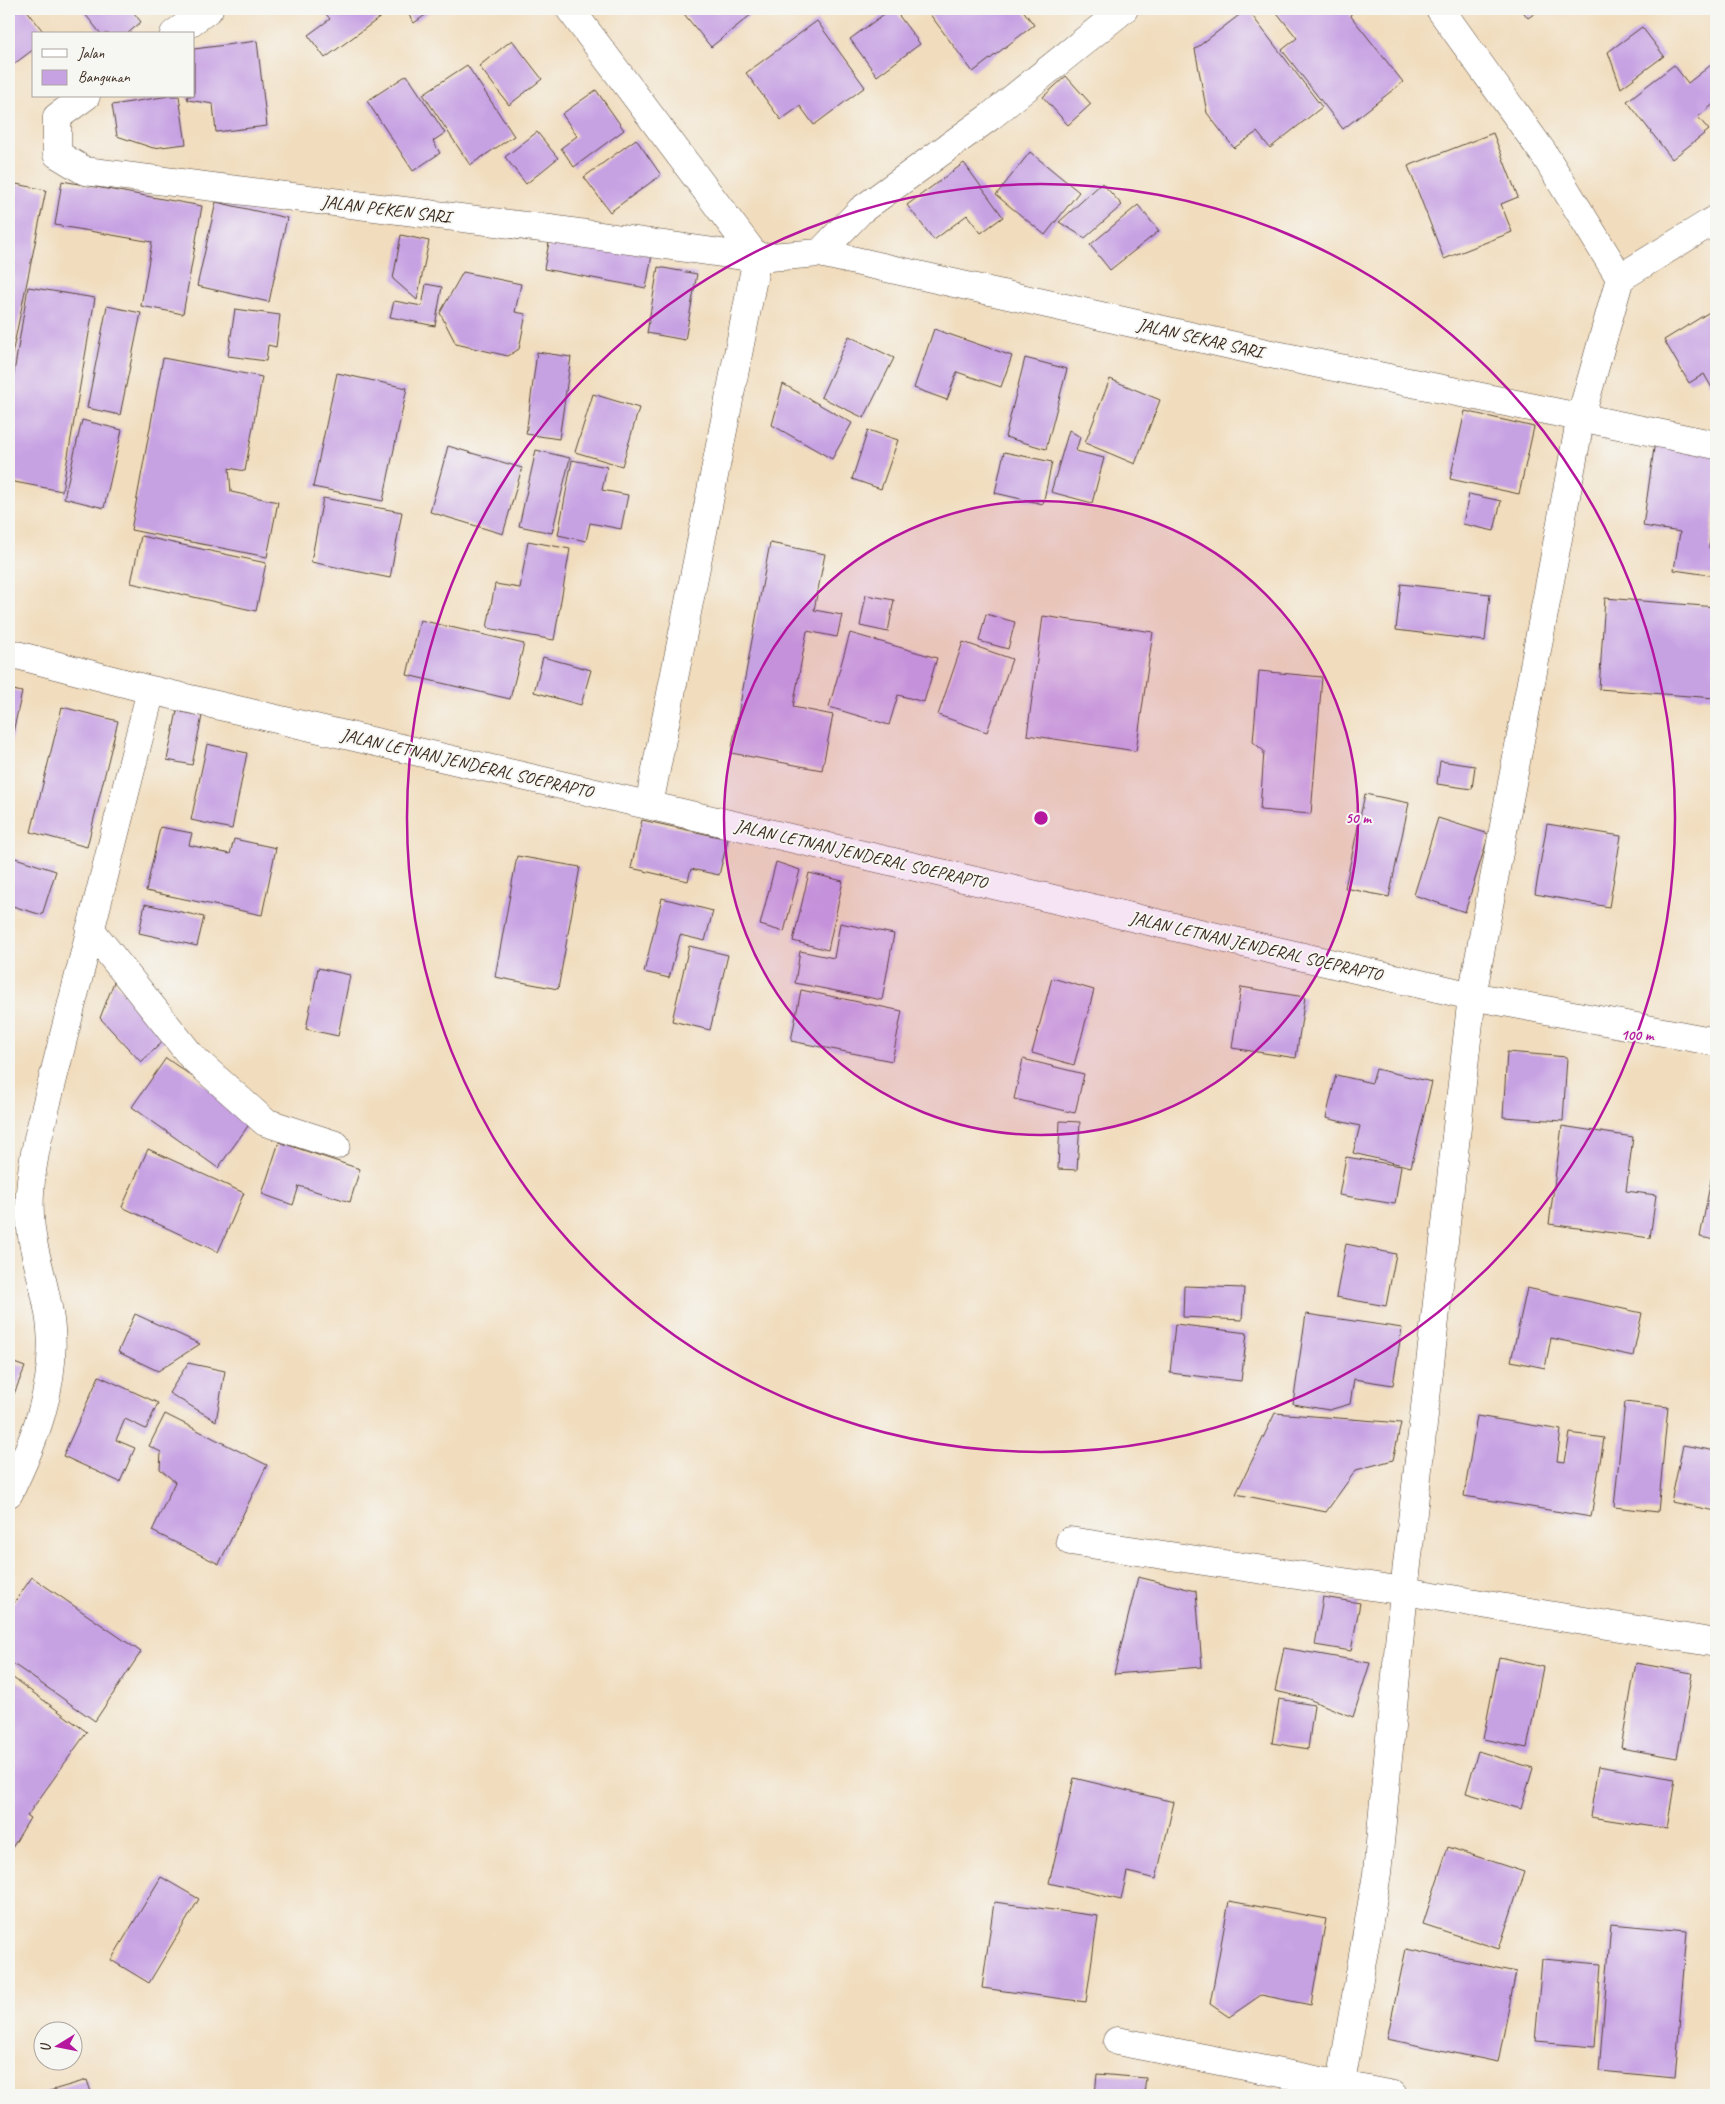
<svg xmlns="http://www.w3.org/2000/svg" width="1725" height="2104" font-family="Caveat,sans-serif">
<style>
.building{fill:#c7a2e3}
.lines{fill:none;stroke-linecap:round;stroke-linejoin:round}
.street-casing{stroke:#564536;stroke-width:29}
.street{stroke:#fff;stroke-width:28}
.ring{fill:none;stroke:#b5179e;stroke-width:2.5}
.labels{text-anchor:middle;stroke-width:4;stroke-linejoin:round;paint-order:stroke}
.street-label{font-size:18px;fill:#3b2a1e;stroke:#f6f6f2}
.centre{fill:#b5179e;stroke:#f6f6f2;stroke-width:2.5}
.ring-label{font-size:15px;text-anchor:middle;font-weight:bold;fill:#b5179e;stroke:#f6f6f2;stroke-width:4;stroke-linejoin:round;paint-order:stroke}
</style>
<rect width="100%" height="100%" fill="#f6f6f2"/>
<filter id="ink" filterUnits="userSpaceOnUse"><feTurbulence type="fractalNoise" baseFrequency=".02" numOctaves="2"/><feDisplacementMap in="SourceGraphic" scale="10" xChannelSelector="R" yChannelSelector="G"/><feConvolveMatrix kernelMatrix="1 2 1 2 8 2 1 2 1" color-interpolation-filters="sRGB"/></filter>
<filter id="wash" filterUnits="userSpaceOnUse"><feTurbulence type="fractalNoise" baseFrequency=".0096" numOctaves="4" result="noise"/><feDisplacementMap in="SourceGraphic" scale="20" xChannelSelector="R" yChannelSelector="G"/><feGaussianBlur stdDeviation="1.12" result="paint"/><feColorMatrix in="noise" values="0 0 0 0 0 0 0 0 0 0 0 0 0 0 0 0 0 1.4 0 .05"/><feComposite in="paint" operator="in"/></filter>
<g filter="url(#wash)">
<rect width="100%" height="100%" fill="#f1ddbe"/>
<g id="blocks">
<path class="building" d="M 9,9 L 26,9 L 45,34 L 34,34 L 34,49 L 14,64 L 9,57 Z
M 81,9 L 131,9 L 141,22 L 127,34 L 101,34 Z
M 322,9 L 383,9 L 386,13 L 325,58 L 308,35 L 330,19 Z
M 405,9 L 434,9 L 414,23 Z
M 680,9 L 758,9 L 711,47 Z
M 891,9 L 894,9 L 920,44 L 877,76 L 850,39 Z
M 926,9 L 1022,9 L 1034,25 L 973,72 Z
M 1247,9 L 1322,107 L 1270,148 L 1257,132 L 1234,148 L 1207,113 L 1195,49 Z
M 1274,9 L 1357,9 L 1350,15 L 1403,82 L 1343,129 L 1282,50 L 1297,38 Z
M 1521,9 L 1541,9 L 1528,18 Z
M 817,21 L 865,87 L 814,125 L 800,106 L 781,120 L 746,73 Z
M 1642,27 L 1664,56 L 1621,88 L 1608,52 Z
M 512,40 L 542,79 L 509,105 L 479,66 Z
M 257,41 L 267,126 L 216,132 L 213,104 L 188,100 L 187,96 L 194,96 L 194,49 Z
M 1716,61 L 1716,102 L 1698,117 L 1709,130 L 1672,159 L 1627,101 L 1674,65 L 1688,83 Z
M 467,65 L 514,136 L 470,165 L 423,94 Z
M 407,75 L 445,133 L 433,141 L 440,153 L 413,171 L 367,101 Z
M 1066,76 L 1091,104 L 1068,125 L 1043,97 Z
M 596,90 L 624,130 L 574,167 L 561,148 L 577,136 L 562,114 Z
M 169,96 L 179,96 L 186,144 L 153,148 L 117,136 L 112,105 Z
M 537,132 L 558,158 L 526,184 L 505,157 Z
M 1493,133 L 1518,197 L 1501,204 L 1512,232 L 1444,259 L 1408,166 Z
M 636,139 L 661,175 L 610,212 L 584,177 Z
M 1030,152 L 1079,192 L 1045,235 L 996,195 Z
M 964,163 L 1003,217 L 981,233 L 967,215 L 934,240 L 907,205 Z
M 62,181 L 202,206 L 183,314 L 141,306 L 152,242 L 55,225 Z
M 11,183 L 46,190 L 10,364 L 9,193 Z
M 1102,183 L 1122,205 L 1085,238 L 1059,222 Z
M 216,202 L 287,218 L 269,302 L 197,286 Z
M 1138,205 L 1159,231 L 1110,270 L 1090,245 Z
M 401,235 L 429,241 L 417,300 L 393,279 Z
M 550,237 L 652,255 L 646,288 L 544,269 Z
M 658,267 L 697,274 L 685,340 L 647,333 Z
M 463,272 L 521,284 L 515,312 L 526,314 L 519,349 L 508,356 L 456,344 L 440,313 Z
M 426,284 L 442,287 L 435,326 L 390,317 L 394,301 L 422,306 Z
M 28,287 L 95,298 L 62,491 L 9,481 L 9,403 Z
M 107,306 L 141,313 L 120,415 L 87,408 Z
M 1716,308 L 1716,395 L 1704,374 L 1689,383 L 1664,340 Z
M 235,309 L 280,315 L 276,347 L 268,345 L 266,361 L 228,356 Z
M 934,329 L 1012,356 L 1001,387 L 957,372 L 947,400 L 914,388 Z
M 849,336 L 894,358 L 864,418 L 821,397 Z
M 537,352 L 571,357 L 559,439 L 526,434 Z
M 163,358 L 262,377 L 245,471 L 229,468 L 231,492 L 278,502 L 267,557 L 131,530 Z
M 1025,358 L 1067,369 L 1046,449 L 1005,437 Z
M 337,373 L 407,388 L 383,501 L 313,487 Z
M 1110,379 L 1160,400 L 1135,464 L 1085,443 Z
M 783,384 L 852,423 L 832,459 L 772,425 Z
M 593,394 L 639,408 L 622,466 L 575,452 Z
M 1465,411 L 1534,427 L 1519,494 L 1450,479 Z
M 82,420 L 122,430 L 104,508 L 64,498 Z
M 868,430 L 898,440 L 881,489 L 852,479 Z
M 1069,430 L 1080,437 L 1076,451 L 1104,458 L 1092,503 L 1051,492 Z
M 1655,441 L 1716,450 L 1716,495 L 1709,548 L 1716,549 L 1716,576 L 1674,570 L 1680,532 L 1643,526 Z
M 448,446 L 522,468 L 503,534 L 430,512 Z
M 536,450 L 570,458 L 552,533 L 519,526 Z
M 1004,452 L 1052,462 L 1043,504 L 995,493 Z
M 572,460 L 607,467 L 602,490 L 628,495 L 621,529 L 590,523 L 586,541 L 558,535 Z
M 1469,494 L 1501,501 L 1494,531 L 1463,524 Z
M 323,498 L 402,512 L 390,578 L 311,562 Z
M 141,536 L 266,563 L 256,611 L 131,583 Z
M 528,541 L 570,549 L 554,640 L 487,628 L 495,584 L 520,588 Z
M 770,543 L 825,554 L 814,610 L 842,615 L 837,637 L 807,631 L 793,707 L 833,715 L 822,770 L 731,753 Z
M 1401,584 L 1490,594 L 1485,641 L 1396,630 Z
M 866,595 L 894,600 L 888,632 L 860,626 Z
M 1605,598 L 1716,607 L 1715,698 L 1599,689 Z
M 986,614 L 1015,622 L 1008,649 L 979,641 Z
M 1043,616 L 1153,632 L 1136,751 L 1027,735 Z
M 420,620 L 524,644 L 510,699 L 407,675 Z
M 850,633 L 937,658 L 924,702 L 898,695 L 889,725 L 829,707 Z
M 963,642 L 1012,659 L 987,732 L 938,715 Z
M 543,657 L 591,670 L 581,705 L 534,692 Z
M 1259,671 L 1322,677 L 1311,814 L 1260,810 L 1264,751 L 1253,742 Z
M 9,689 L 22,692 L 10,746 L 9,746 Z
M 62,707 L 118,721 L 87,847 L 31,832 Z
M 177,711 L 202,716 L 192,765 L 167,760 Z
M 207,744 L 247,753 L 232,829 L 191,820 Z
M 1440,761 L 1475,766 L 1472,789 L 1437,784 Z
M 1365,794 L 1409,803 L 1389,897 L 1345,888 Z
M 1438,818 L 1489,834 L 1465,912 L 1414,895 Z
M 642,820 L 728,839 L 719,875 L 691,869 L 688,881 L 631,868 Z
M 1547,824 L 1621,836 L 1609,907 L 1535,894 Z
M 160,827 L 192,833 L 189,845 L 230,854 L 234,839 L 276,848 L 262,915 L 146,891 Z
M 9,856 L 56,871 L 42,915 L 9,905 Z
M 517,856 L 580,867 L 558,989 L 495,977 Z
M 776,862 L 800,870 L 784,932 L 760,925 Z
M 809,873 L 843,881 L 828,950 L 793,941 Z
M 662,898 L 713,911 L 705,941 L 680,935 L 669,978 L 644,972 Z
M 145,904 L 204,917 L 197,946 L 139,933 Z
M 840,923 L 894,934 L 882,1000 L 795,983 L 800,951 L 834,958 Z
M 689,946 L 728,955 L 710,1030 L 672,1021 Z
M 318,968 L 350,975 L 338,1036 L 306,1029 Z
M 1052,978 L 1094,990 L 1074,1065 L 1032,1053 Z
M 114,982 L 167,1038 L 141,1062 L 100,1018 Z
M 1241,987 L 1305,997 L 1296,1058 L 1232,1048 Z
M 801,990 L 902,1011 L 892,1061 L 791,1041 Z
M 1507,1052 L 1567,1057 L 1563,1121 L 1503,1117 Z
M 166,1058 L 253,1119 L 218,1168 L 132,1107 Z
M 1023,1059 L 1084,1074 L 1075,1113 L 1014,1099 Z
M 1376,1069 L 1432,1082 L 1411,1167 L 1353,1153 L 1360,1126 L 1326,1118 L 1336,1075 L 1372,1083 Z
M 1060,1121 L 1080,1122 L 1077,1170 L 1058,1169 Z
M 1562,1126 L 1633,1137 L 1626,1191 L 1656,1195 L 1650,1238 L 1549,1224 Z
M 279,1142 L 360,1169 L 350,1202 L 299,1186 L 293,1205 L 262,1194 Z
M 148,1149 L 244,1193 L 218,1252 L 122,1207 Z
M 1346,1157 L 1401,1166 L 1395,1204 L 1339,1195 Z
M 1715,1159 L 1716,1159 L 1716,1240 L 1700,1237 Z
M 1346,1244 L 1396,1254 L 1386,1306 L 1336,1297 Z
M 1184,1286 L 1244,1288 L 1242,1320 L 1183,1317 Z
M 1527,1288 L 1642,1313 L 1633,1356 L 1551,1338 L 1545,1368 L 1511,1361 Z
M 135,1314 L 200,1344 L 158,1371 L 118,1352 Z
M 1306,1314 L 1402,1328 L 1393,1385 L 1354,1379 L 1350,1404 L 1329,1410 L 1293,1404 Z
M 1175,1324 L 1247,1333 L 1241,1381 L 1170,1373 Z
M 9,1361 L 25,1367 L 9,1406 Z
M 188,1363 L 225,1371 L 216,1421 L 169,1393 Z
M 99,1376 L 158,1403 L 146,1429 L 125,1419 L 116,1440 L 135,1448 L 120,1482 L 63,1456 Z
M 1625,1402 L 1668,1407 L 1658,1512 L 1614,1507 Z
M 1275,1413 L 1401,1423 L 1393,1460 L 1356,1470 L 1326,1512 L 1236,1494 Z
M 165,1414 L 267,1465 L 219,1564 L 152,1531 L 175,1482 L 160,1469 L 161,1452 L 149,1446 Z
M 1477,1416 L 1561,1430 L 1557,1461 L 1565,1462 L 1570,1433 L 1604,1438 L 1591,1517 L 1464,1496 Z
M 1683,1445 L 1716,1451 L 1716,1511 L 1671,1502 Z
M 32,1577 L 141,1652 L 95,1721 L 9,1661 L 9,1610 Z
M 1138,1577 L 1196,1591 L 1202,1667 L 1114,1674 Z
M 1323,1597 L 1360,1603 L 1351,1651 L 1315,1645 Z
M 1284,1648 L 1370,1663 L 1353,1717 L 1306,1698 L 1275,1691 Z
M 1499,1657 L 1543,1667 L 1527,1748 L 1483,1739 Z
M 1636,1663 L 1692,1673 L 1677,1758 L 1621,1748 Z
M 9,1675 L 87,1732 L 27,1816 L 30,1818 L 9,1853 Z
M 1279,1699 L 1314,1705 L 1308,1749 L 1272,1743 Z
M 1478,1751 L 1533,1768 L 1521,1809 L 1466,1793 Z
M 1598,1766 L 1675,1779 L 1667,1829 L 1590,1817 Z
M 1074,1778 L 1174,1802 L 1156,1879 L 1127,1872 L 1121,1900 L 1049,1883 Z
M 1448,1847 L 1524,1872 L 1499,1949 L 1423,1924 Z
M 161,1877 L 199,1899 L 149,1983 L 111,1960 Z
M 1229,1901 L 1326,1919 L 1311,2005 L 1261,1995 L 1229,2017 L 1210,2004 Z
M 994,1902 L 1098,1916 L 1086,2002 L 982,1988 Z
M 1611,1924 L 1687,1931 L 1675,2078 L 1599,2071 Z
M 1406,1949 L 1516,1972 L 1498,2062 L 1387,2039 Z
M 1542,1959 L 1601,1964 L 1595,2047 L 1535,2042 Z
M 1097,2074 L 1146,2078 L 1144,2095 L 1095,2095 Z
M 87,2080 L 92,2095 L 36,2095 Z"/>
</g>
</g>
<g filter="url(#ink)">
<use href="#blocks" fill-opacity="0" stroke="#564536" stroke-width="1"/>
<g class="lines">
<g class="street-casing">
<path id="street" d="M 570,9 L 757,258 L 649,805
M 174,34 L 209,9
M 86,96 L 57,117 L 57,154 L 85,171 L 550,229 L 757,258 L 820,253 L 1266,353 L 1716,445
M 820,253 L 861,210 L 991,116 L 1124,9
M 1620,278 L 1716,219
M 9,653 L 151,690 L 1472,996 L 1716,1042
M 90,929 L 192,1057 L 265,1122 L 336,1145
M 9,1493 C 34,1442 56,1387 51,1329 C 49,1302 40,1274 34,1247 C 26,1210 30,1175 38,1138 L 151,690
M 1070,1541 L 1404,1591 L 1716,1643
M 1117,2041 L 1393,2095
M 1339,2095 L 1377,1874 L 1404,1591 L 1472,996 L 1581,416 L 1620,278 L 1544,154 L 1440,9"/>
</g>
<use href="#street" class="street"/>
</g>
</g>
<circle cx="1041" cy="818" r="317" fill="#b5179e" fill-opacity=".12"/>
<g class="ring">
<circle cx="1041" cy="818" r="317"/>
<circle cx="1041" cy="818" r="634"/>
</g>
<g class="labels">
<g class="street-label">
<text transform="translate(386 209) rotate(7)" y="6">JALAN PEKEN SARI</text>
<text transform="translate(1200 338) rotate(13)" y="6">JALAN SEKAR SARI</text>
<text transform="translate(467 763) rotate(13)" y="6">JALAN LETNAN JENDERAL SOEPRAPTO</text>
<text transform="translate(861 854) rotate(13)" y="6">JALAN LETNAN JENDERAL SOEPRAPTO</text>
<text transform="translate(1256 946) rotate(13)" y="6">JALAN LETNAN JENDERAL SOEPRAPTO</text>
</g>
</g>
<circle cx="1041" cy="818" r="8" class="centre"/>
<g class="ring-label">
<text x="1358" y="823">50 m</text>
<text x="1637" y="1040">100 m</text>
</g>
<rect width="1725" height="2104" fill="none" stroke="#f6f6f2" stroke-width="30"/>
<rect x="32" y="32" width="162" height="65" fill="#f6f6f2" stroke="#aba49d"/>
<rect x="42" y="49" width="25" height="8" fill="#ffffff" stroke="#aba49d"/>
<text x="78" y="58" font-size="15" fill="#3b2a1e">Jalan</text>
<rect x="42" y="70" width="25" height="15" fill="#c7a2e3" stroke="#aba49d"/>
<text x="78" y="82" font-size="15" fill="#3b2a1e">Bangunan</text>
<g transform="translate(58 2046) rotate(260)"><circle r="24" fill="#f6f6f2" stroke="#aba49d"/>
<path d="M0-4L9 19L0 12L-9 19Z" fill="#b5179e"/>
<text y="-8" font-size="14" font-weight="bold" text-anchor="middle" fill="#3b2a1e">U</text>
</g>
</svg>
